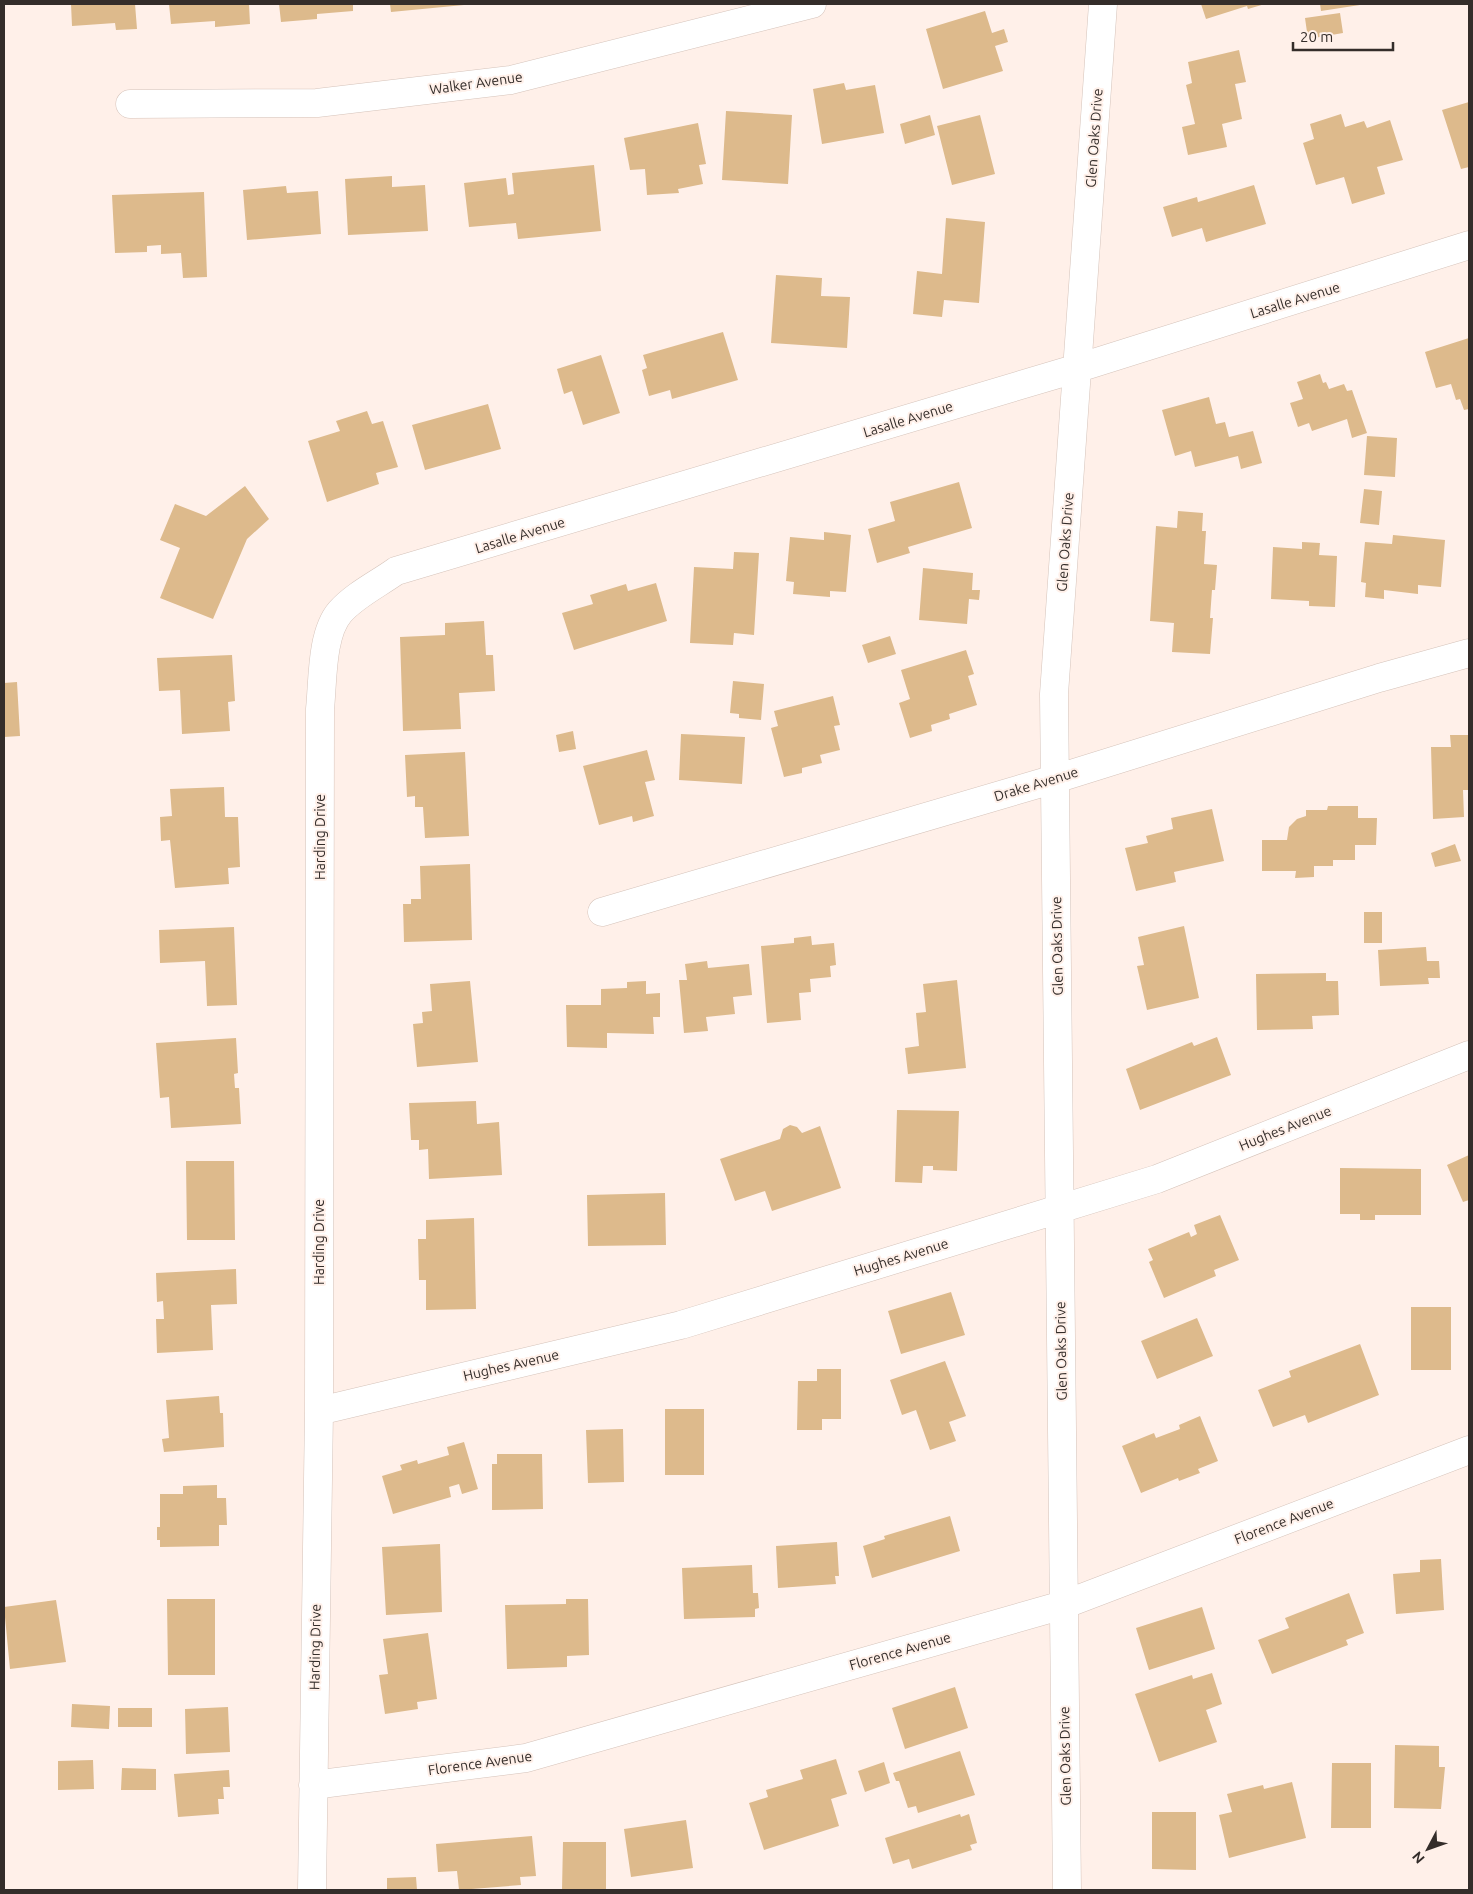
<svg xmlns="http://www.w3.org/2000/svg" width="1473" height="1894" font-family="Ubuntu,sans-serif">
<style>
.building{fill:#ddba8c}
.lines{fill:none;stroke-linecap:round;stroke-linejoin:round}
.street-casing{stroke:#d5c3ba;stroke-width:29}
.street{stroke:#fff;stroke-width:28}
.labels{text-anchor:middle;stroke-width:4;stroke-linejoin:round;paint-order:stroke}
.street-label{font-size:14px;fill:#342d2a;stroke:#fff0e9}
</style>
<rect width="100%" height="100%" fill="#fff0e9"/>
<path class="building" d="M 71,4 L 135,4 L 137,29 L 116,30 L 115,23 L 72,26 Z
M 169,4 L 249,4 L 250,24 L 215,27 L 215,21 L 171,24 Z
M 279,4 L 353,4 L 353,11 L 317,14 L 317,19 L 281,22 Z
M 390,4 L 464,4 L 464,5 L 391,12 Z
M 1201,4 L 1265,4 L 1248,9 L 1247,6 L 1206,19 Z
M 1320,4 L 1360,4 L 1360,5 L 1321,11 Z
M 985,11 L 992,33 L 1004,29 L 1008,42 L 995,46 L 1003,71 L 943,89 L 926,29 Z
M 1340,13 L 1343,33 L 1308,39 L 1305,18 Z
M 1239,50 L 1246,82 L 1235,84 L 1242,119 L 1222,124 L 1227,147 L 1188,155 L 1182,127 L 1195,124 L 1186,85 L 1192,83 L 1188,62 Z
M 844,83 L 846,90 L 875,85 L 884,133 L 822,144 L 813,89 Z
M 1469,102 L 1469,167 L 1461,169 L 1442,110 Z
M 726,111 L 792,115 L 788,184 L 722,180 Z
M 1341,114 L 1345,127 L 1364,121 L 1367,128 L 1390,120 L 1403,160 L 1377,167 L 1385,194 L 1352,204 L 1344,177 L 1316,185 L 1303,143 L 1314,139 L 1310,124 Z
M 930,115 L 935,135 L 905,144 L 900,124 Z
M 980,115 L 995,174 L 952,185 L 937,126 Z
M 698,123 L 706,164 L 699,165 L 703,184 L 678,189 L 679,193 L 647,195 L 645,169 L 630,170 L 624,138 Z
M 594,165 L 601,231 L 518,239 L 516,223 L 469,227 L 464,183 L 506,178 L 508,195 L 514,194 L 512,173 Z
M 392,176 L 392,187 L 425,185 L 428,231 L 348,235 L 345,179 Z
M 1254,185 L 1266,224 L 1206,242 L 1202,228 L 1172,237 L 1163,207 L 1197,197 L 1198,202 Z
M 286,186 L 287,193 L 318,191 L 321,234 L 247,240 L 243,190 Z
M 204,192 L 207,277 L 183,278 L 181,253 L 161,254 L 161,245 L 147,246 L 147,252 L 115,253 L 112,195 Z
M 946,218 L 985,222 L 979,303 L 944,300 L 942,317 L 913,314 L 917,271 L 942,274 Z
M 776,275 L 822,278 L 821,296 L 850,297 L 847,348 L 771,343 Z
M 723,332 L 738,380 L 672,399 L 670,390 L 649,396 L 642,370 L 647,368 L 643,355 Z
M 1469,338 L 1469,409 L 1464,410 L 1460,399 L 1456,400 L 1451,384 L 1436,388 L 1425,352 Z
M 601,355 L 620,413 L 583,425 L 572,391 L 564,394 L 557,369 Z
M 1320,374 L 1323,383 L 1326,382 L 1329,389 L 1344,384 L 1347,391 L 1352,390 L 1367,433 L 1352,438 L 1347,419 L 1312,431 L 1309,423 L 1298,427 L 1290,403 L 1303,399 L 1297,382 Z
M 1209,397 L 1216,424 L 1225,422 L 1229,437 L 1253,431 L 1262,463 L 1241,469 L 1238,456 L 1195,467 L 1191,451 L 1175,456 L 1162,410 Z
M 488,404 L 501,449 L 425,470 L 412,425 Z
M 367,411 L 372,424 L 383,421 L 398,467 L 376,473 L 379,484 L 327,502 L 308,441 L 340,431 L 336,421 Z
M 1367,436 L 1397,438 L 1395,477 L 1364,475 Z
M 959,482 L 972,528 L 908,547 L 910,553 L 877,563 L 868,529 L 895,521 L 890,502 Z
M 245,486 L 269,519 L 247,539 L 213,619 L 160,598 L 180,548 L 160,540 L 175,504 L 206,516 Z
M 1364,489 L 1382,491 L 1379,525 L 1360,523 Z
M 1178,511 L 1203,513 L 1202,531 L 1206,531 L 1204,564 L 1217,565 L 1215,590 L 1212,590 L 1210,618 L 1213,618 L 1210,654 L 1172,652 L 1174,623 L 1150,621 L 1156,526 L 1177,528 Z
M 824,532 L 851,535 L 846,592 L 830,591 L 830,597 L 793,594 L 794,582 L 786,581 L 790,537 L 824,540 Z
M 1393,535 L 1445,540 L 1441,587 L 1418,585 L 1418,594 L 1384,590 L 1384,599 L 1365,597 L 1366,583 L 1361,582 L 1365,542 L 1392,544 Z
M 1302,542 L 1320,543 L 1319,555 L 1337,556 L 1335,607 L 1309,606 L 1309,601 L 1271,599 L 1273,547 L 1302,549 Z
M 734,552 L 759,553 L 754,635 L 734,633 L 733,645 L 690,643 L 694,567 L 733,569 Z
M 923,568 L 973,573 L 972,590 L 980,590 L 979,600 L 969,599 L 967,624 L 919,620 Z
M 656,583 L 667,621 L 574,650 L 562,613 L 593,604 L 590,595 L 626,584 L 628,591 Z
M 484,621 L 486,655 L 493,655 L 495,691 L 459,693 L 461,729 L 403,731 L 400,637 L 445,635 L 445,623 Z
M 890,636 L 896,654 L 868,663 L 862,645 Z
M 966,650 L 974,674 L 968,676 L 977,705 L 949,714 L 950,719 L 931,725 L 932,731 L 910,738 L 899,703 L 910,699 L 901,670 Z
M 232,655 L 235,701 L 228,702 L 230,731 L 182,734 L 180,690 L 159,691 L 157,658 Z
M 733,681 L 764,684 L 761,720 L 739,718 L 739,714 L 730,713 Z
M 17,682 L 20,736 L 4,737 L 4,683 Z
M 833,696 L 840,725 L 834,726 L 840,750 L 820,755 L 822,763 L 802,768 L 802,773 L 784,777 L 771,728 L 778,726 L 774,711 Z
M 573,731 L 576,749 L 559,752 L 556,735 Z
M 681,734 L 745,737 L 742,784 L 679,780 Z
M 1450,735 L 1469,735 L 1469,790 L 1463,790 L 1464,817 L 1433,819 L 1431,747 L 1451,747 Z
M 647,750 L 655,780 L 645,782 L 654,816 L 633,822 L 632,816 L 599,825 L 583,766 Z
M 465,752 L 469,836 L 425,838 L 423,807 L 415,807 L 415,796 L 407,797 L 405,755 Z
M 224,787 L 225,817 L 238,817 L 240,867 L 228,868 L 229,884 L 175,888 L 170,840 L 161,841 L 160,817 L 172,816 L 170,789 Z
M 1328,806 L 1358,806 L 1358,818 L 1377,818 L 1376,845 L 1355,845 L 1355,860 L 1333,860 L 1333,866 L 1314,866 L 1314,877 L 1295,878 L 1296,871 L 1262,871 L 1262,840 L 1287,840 L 1289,827 L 1297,819 L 1306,816 L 1306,810 L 1327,810 Z
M 1212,809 L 1224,861 L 1174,872 L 1176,882 L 1136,891 L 1125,848 L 1148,843 L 1146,836 L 1173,829 L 1171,818 Z
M 1455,844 L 1461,861 L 1435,867 L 1431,853 Z
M 470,864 L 472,940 L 404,942 L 403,904 L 411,904 L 411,899 L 421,899 L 420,866 Z
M 1364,912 L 1382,912 L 1382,943 L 1364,943 Z
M 1184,926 L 1199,998 L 1147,1010 L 1137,966 L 1144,965 L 1138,937 Z
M 234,927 L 237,1005 L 207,1006 L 205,961 L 160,963 L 159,930 Z
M 811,936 L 812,945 L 834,943 L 836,965 L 830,966 L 831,977 L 810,979 L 811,992 L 799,993 L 801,1020 L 767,1023 L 761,946 L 794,943 L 794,938 Z
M 1426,947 L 1427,961 L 1439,961 L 1440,978 L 1428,978 L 1429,984 L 1380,986 L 1378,950 Z
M 707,961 L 708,968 L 749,964 L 752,995 L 733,997 L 735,1014 L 706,1017 L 708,1031 L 684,1033 L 679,980 L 687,980 L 685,964 Z
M 1326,973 L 1326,981 L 1338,981 L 1339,1015 L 1312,1016 L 1313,1029 L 1257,1030 L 1256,974 Z
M 957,980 L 966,1068 L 908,1074 L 905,1048 L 919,1046 L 916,1013 L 926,1012 L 923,984 Z
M 470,981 L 478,1062 L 417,1067 L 413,1024 L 423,1023 L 422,1012 L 432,1011 L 430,984 Z
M 646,981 L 646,994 L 660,993 L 660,1017 L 653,1017 L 654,1034 L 607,1033 L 607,1048 L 567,1047 L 566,1005 L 601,1005 L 601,989 L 627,988 L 627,982 Z
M 1217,1037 L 1231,1075 L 1140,1110 L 1126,1069 L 1192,1042 L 1194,1046 Z
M 236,1038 L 238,1073 L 234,1074 L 235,1088 L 239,1088 L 241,1124 L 171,1128 L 169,1097 L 160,1098 L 156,1043 Z
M 476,1101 L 477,1124 L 499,1122 L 502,1175 L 429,1179 L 428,1149 L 419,1150 L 419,1140 L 411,1140 L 409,1103 Z
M 897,1110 L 959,1111 L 957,1171 L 933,1170 L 933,1166 L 923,1166 L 922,1183 L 895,1182 Z
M 790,1125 L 797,1127 L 802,1133 L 820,1126 L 841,1188 L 772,1211 L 765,1191 L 735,1201 L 720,1159 L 780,1139 L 783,1129 Z
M 1469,1155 L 1469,1200 L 1463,1202 L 1447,1165 Z
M 186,1161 L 234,1161 L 235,1240 L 187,1240 Z
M 1340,1168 L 1421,1169 L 1421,1215 L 1375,1215 L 1375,1220 L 1360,1220 L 1360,1214 L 1340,1214 Z
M 665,1193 L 666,1245 L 588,1246 L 587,1195 Z
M 1220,1215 L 1239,1260 L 1214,1270 L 1216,1276 L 1164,1298 L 1149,1262 L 1153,1260 L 1148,1249 L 1189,1232 L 1191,1237 L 1197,1234 L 1194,1225 Z
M 474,1218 L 476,1309 L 426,1310 L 426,1280 L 419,1280 L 418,1239 L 426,1239 L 426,1220 Z
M 236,1269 L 237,1304 L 211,1305 L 213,1350 L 157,1353 L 156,1319 L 164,1319 L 163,1301 L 157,1302 L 156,1273 Z
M 951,1292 L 965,1335 L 901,1354 L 888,1311 Z
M 1411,1307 L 1451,1307 L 1451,1370 L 1411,1370 Z
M 1197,1318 L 1213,1356 L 1157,1379 L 1141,1341 Z
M 1360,1344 L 1379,1395 L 1308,1423 L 1305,1415 L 1273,1427 L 1258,1390 L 1291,1377 L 1289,1371 Z
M 945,1361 L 966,1416 L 949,1422 L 956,1441 L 930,1450 L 916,1410 L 902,1415 L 890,1380 Z
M 817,1369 L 841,1369 L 841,1419 L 822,1419 L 822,1430 L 797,1430 L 798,1381 L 817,1381 Z
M 219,1396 L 220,1413 L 223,1413 L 224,1447 L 164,1452 L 162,1439 L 169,1438 L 166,1400 Z
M 665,1409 L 704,1409 L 704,1475 L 665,1475 Z
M 1200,1416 L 1218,1461 L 1198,1469 L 1200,1473 L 1179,1481 L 1178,1478 L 1141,1493 L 1122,1446 L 1154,1433 L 1156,1438 L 1180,1429 L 1179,1425 Z
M 623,1429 L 624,1482 L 588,1483 L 586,1430 Z
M 464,1442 L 478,1489 L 462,1494 L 459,1484 L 449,1487 L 451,1497 L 393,1514 L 382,1476 L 402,1470 L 400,1465 L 417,1460 L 418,1464 L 449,1455 L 447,1447 Z
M 497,1454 L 542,1454 L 543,1509 L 492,1510 L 492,1464 L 497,1464 Z
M 217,1485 L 217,1498 L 226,1498 L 227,1525 L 219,1525 L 219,1546 L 160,1547 L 160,1540 L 157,1540 L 157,1527 L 160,1527 L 160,1494 L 183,1494 L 183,1486 Z
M 950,1516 L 960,1551 L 872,1578 L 863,1546 L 885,1539 L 884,1536 Z
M 837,1542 L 839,1576 L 835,1576 L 836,1584 L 778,1588 L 776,1546 Z
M 440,1544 L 442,1612 L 386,1615 L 382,1547 Z
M 1441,1559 L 1444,1610 L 1396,1614 L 1393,1574 L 1420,1572 L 1420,1560 Z
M 752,1565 L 753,1593 L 758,1593 L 759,1608 L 755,1609 L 755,1617 L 684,1619 L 682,1568 Z
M 1349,1593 L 1364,1633 L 1346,1640 L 1348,1645 L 1272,1674 L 1258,1640 L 1289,1628 L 1285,1618 Z
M 167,1599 L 215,1599 L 215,1675 L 168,1675 Z
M 566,1599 L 588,1599 L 589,1655 L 567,1656 L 567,1667 L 507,1669 L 505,1605 L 566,1604 Z
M 56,1600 L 66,1662 L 10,1669 L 4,1607 Z
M 1202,1607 L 1215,1649 L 1149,1670 L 1136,1628 Z
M 428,1633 L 437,1699 L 417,1702 L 418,1709 L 385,1714 L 379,1675 L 388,1674 L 383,1639 Z
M 1212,1673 L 1222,1704 L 1206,1710 L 1217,1742 L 1159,1762 L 1135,1694 L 1192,1675 L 1193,1679 Z
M 955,1687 L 968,1728 L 905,1749 L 892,1708 Z
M 72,1704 L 110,1706 L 109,1729 L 71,1727 Z
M 228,1707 L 230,1752 L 186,1754 L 185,1709 Z
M 118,1708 L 152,1708 L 152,1727 L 118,1727 Z
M 1395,1745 L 1439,1746 L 1439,1767 L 1445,1767 L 1441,1809 L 1394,1808 Z
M 960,1751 L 975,1795 L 918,1813 L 916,1806 L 908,1808 L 899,1781 L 896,1781 L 893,1773 Z
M 836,1759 L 847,1794 L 831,1799 L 839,1826 L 764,1850 L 749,1803 L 768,1797 L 766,1790 L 803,1779 L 800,1770 Z
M 93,1760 L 94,1789 L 58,1790 L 58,1761 Z
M 884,1762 L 890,1783 L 865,1792 L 858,1771 Z
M 1332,1763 L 1371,1763 L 1371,1828 L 1331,1828 Z
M 122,1768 L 156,1769 L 156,1790 L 121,1790 Z
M 229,1770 L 230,1787 L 223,1787 L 224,1799 L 218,1799 L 219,1814 L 178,1817 L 174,1774 Z
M 1292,1782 L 1306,1838 L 1229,1858 L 1219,1815 L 1232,1812 L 1227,1794 L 1263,1785 L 1264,1789 Z
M 1152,1812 L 1196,1812 L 1196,1870 L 1152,1869 Z
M 960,1814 L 961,1817 L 969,1814 L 977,1843 L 970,1845 L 972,1850 L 912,1869 L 909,1859 L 893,1864 L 885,1838 Z
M 686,1820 L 693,1868 L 631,1877 L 624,1829 Z
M 532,1836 L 536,1876 L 520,1877 L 521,1885 L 459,1890 L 457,1871 L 438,1872 L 436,1844 Z
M 563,1842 L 606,1842 L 606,1890 L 562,1890 Z
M 416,1877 L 417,1890 L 387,1890 L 387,1878 Z"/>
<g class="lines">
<g class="street-casing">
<path id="street" d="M 130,104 L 317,103 L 511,80 L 812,4
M 602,912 L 1055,779 L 1379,678 L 1469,653
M 319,1411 L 681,1325 L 1157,1179 L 1469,1055
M 313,1785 L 526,1758 L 1063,1605 L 1469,1450
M 312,1890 L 319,1411 L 320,709 C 323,681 321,634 340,612 C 355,595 378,584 396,571 L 1078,368 L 1469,245
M 1067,1890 L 1054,694 L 1103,4"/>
</g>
<use href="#street" class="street"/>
</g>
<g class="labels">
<g class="street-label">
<text transform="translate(476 83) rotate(-8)" y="5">Walker Avenue</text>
<text transform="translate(1094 138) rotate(-86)" y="5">Glen Oaks Drive</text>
<text transform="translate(1295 300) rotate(-17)" y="5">Lasalle Avenue</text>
<text transform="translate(908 419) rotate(-17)" y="5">Lasalle Avenue</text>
<text transform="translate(520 535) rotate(-17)" y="5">Lasalle Avenue</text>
<text transform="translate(1065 542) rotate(-86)" y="5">Glen Oaks Drive</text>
<text transform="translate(1036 784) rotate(-17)" y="5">Drake Avenue</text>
<text transform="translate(320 837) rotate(-90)" y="5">Harding Drive</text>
<text transform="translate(1057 946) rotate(-91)" y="5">Glen Oaks Drive</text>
<text transform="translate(1285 1128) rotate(-22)" y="5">Hughes Avenue</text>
<text transform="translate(319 1242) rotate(-90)" y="5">Harding Drive</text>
<text transform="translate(901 1257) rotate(-17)" y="5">Hughes Avenue</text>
<text transform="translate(1061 1351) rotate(-91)" y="5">Glen Oaks Drive</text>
<text transform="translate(511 1365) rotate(-13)" y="5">Hughes Avenue</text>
<text transform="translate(1284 1521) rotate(-21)" y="5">Florence Avenue</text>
<text transform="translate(315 1647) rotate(-89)" y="5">Harding Drive</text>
<text transform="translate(900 1651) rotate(-16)" y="5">Florence Avenue</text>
<text transform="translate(1065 1756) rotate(-91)" y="5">Glen Oaks Drive</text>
<text transform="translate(480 1763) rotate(-8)" y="5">Florence Avenue</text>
</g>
</g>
<rect width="1473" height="1894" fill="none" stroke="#342d2a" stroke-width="10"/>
<g transform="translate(1428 1849) rotate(229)" stroke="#fff0e9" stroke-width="4" paint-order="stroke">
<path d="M0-4L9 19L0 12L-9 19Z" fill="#342d2a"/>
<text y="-8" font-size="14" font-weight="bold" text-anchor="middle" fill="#342d2a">N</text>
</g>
<path d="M1293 42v8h100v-8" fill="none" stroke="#342d2a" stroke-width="2.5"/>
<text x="1300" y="42" font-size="15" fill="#342d2a" stroke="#fff0e9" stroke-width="4" paint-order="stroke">20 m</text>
</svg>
